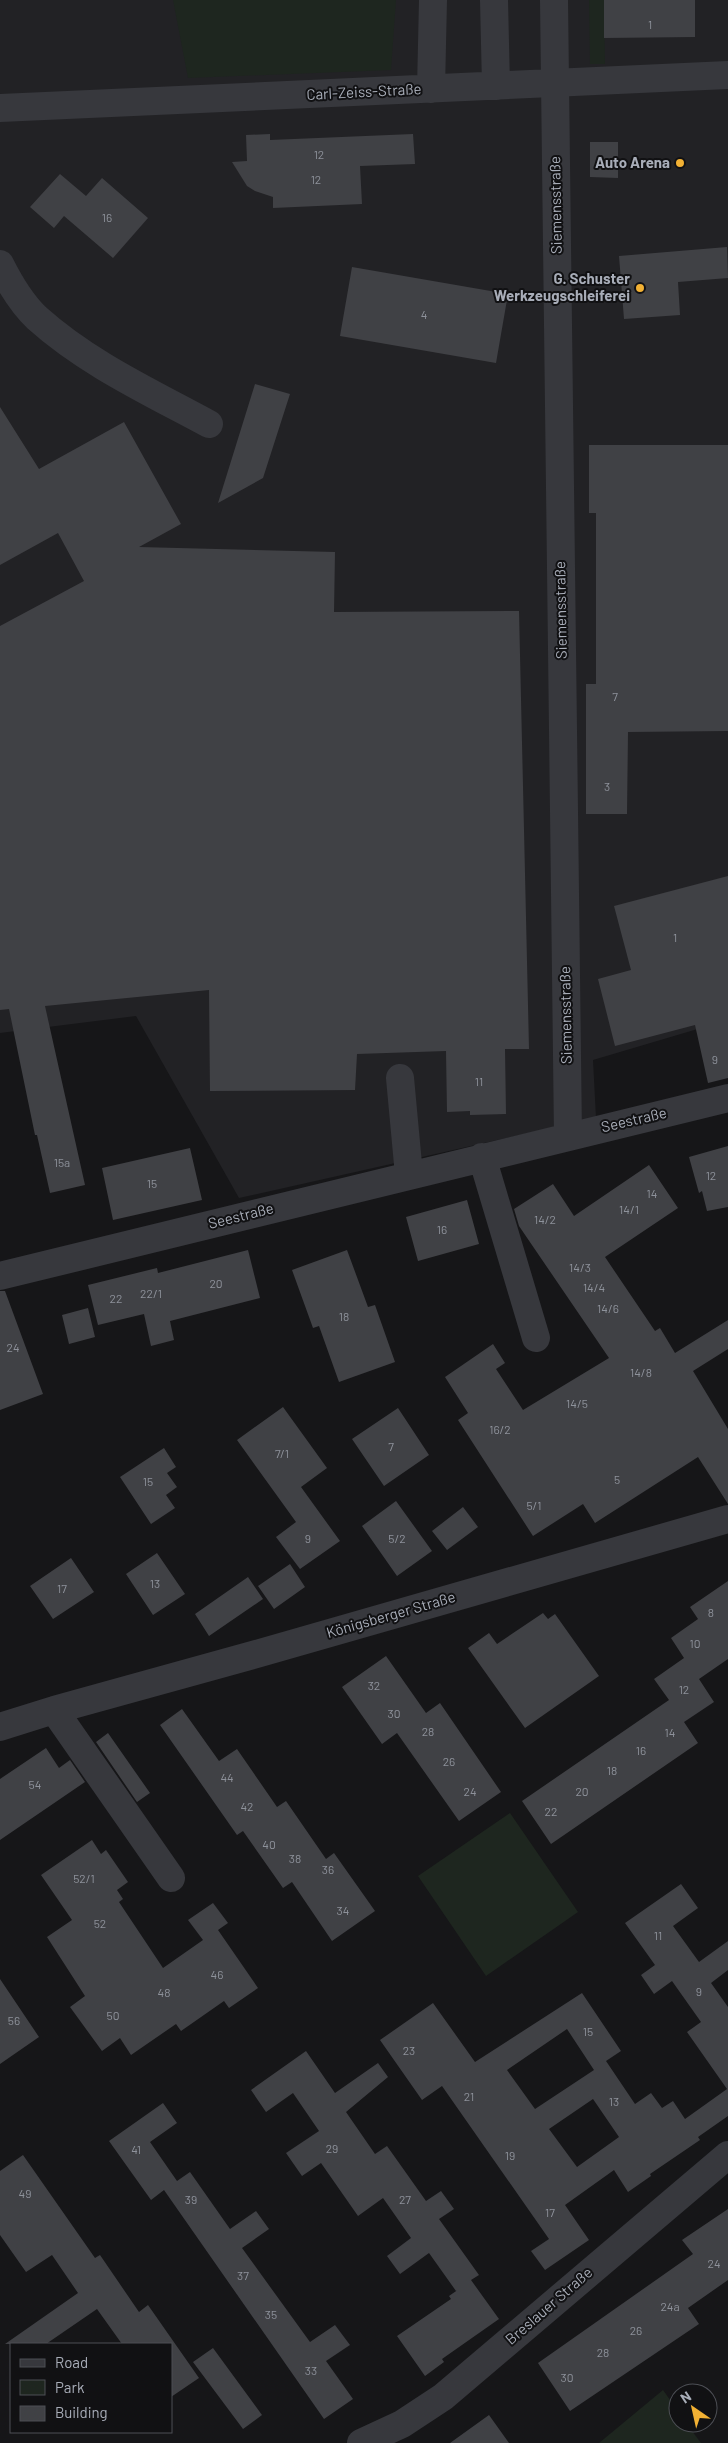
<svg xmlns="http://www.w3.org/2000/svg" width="728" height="2443" font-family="Barlow,sans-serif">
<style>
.built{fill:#222225}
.green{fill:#1e261f}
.building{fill:#404145;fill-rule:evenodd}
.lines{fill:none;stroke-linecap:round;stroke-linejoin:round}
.minor{stroke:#37383d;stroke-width:28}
.poi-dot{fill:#f2b134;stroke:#111113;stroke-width:2}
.labels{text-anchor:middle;stroke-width:4;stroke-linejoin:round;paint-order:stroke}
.number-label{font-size:12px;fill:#8e929b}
.street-label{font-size:15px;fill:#a8adb8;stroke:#111113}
.poi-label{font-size:15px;font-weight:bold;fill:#a8adb8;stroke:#111113;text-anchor:end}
</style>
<rect width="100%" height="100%" fill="#161618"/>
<path class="built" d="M 0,0 L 728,0 L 728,1020 L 593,1060 L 596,1118 L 239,1198 L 136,1016 L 0,1033 Z"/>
<path class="green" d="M 173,0 L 396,0 L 391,70 L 188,78 Z
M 589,0 L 604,0 L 605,64 L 590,64 Z
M 510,1813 L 578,1912 L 486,1976 L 418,1876 Z
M 663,2390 L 678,2411 L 678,2423 L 686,2423 L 701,2443 L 599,2443 Z"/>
<path class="building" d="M 604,0 L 695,0 L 695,37 L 604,38 Z
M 270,134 L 270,140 L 413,134 L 415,164 L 360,166 L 362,204 L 273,208 L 273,197 L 255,191 L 247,186 L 232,162 L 247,161 L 246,135 Z
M 590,142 L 618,142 L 618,178 L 590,177 Z
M 60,174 L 86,196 L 102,178 L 148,218 L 113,258 L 64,216 L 54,228 L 30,207 Z
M 727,247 L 728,278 L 678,282 L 680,315 L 624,319 L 619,256 Z
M 352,267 L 508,294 L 496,363 L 340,336 Z
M 255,384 L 290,394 L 263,478 L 218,503 Z
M 0,407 L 39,469 L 124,422 L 181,524 L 139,547 L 335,552 L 334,612 L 519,611 L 529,1049 L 505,1049 L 506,1114 L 470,1115 L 470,1111 L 447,1112 L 446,1051 L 357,1054 L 355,1090 L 210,1091 L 209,990 L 45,1006 L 85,1185 L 50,1193 L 37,1135 L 35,1135 L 9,1009 L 0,1010 L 0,626 L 84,581 L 58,533 L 0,565 Z
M 589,445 L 728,445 L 728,731 L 628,732 L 627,814 L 586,814 L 586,684 L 596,684 L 596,513 L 589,513 Z
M 728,876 L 728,1078 L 708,1083 L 695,1025 L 615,1046 L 598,979 L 631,970 L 614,906 Z
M 728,1146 L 728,1207 L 707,1211 L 702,1191 L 699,1193 L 689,1157 Z
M 190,1148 L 202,1200 L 113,1220 L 102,1168 Z
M 649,1165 L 678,1208 L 605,1257 L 655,1331 L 660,1328 L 675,1353 L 728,1320 L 728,1349 L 693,1371 L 728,1429 L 728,1504 L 698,1457 L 595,1523 L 583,1504 L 533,1536 L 458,1420 L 468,1413 L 445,1377 L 493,1344 L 505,1363 L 496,1369 L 523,1410 L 609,1358 L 519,1226 L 514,1209 L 553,1184 L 574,1216 Z
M 467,1200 L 479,1244 L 418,1261 L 406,1217 Z
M 248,1250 L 260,1298 L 170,1321 L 174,1340 L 151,1346 L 144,1314 L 98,1325 L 88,1285 L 157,1268 L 158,1273 Z
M 347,1250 L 368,1307 L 375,1305 L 395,1362 L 339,1382 L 319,1326 L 313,1328 L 292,1270 Z
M 0,1291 L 5,1291 L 43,1394 L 0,1410 Z
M 88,1308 L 95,1337 L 69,1344 L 62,1315 Z
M 283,1407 L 327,1468 L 301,1487 L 340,1541 L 300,1569 L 276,1537 L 296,1522 L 237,1440 Z
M 398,1408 L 429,1455 L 384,1486 L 352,1439 Z
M 164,1448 L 176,1467 L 167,1473 L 177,1487 L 166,1495 L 175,1508 L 151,1524 L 120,1477 Z
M 396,1501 L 432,1551 L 397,1576 L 362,1526 Z
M 463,1507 L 478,1527 L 447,1550 L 432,1531 Z
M 157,1553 L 185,1594 L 153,1615 L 126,1574 Z
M 71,1558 L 94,1592 L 53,1619 L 30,1586 Z
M 290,1564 L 305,1587 L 274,1609 L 258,1586 Z
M 248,1577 L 263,1599 L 209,1636 L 195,1614 Z
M 728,1581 L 728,1659 L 699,1679 L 714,1702 L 684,1722 L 698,1743 L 551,1844 L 522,1801 L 669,1700 L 654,1679 L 684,1658 L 671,1638 L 698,1619 L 690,1607 Z
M 543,1613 L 548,1619 L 555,1614 L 599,1676 L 525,1728 L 468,1648 L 489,1633 L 497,1644 Z
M 386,1656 L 426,1713 L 440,1703 L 501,1792 L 459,1821 L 397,1733 L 382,1744 L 342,1687 Z
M 182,1709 L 219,1761 L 237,1749 L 277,1807 L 286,1801 L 326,1859 L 334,1853 L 375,1911 L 332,1941 L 292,1882 L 283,1888 L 243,1831 L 237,1835 L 160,1725 Z
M 108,1733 L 150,1793 L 137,1802 L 96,1742 Z
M 46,1748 L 59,1768 L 70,1760 L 85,1782 L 0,1840 L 0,1779 Z
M 92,1840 L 101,1854 L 106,1850 L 128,1882 L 117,1890 L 123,1899 L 119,1902 L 163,1968 L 203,1940 L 188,1920 L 213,1903 L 228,1923 L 218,1930 L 258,1988 L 229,2008 L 224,2001 L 181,2031 L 176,2024 L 131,2055 L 120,2038 L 102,2051 L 70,2007 L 85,1996 L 47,1937 L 72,1920 L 41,1875 Z
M 681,1884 L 698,1908 L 673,1926 L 699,1962 L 728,1941 L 728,1970 L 711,1983 L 728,2007 L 728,2116 L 698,2137 L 700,2140 L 650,2174 L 651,2176 L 628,2192 L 614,2170 L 565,2205 L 589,2240 L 545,2270 L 531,2251 L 549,2239 L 442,2086 L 422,2100 L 380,2040 L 433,2003 L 475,2062 L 582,1993 L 621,2051 L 606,2061 L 635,2104 L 651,2093 L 662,2108 L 673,2101 L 685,2119 L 727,2089 L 687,2032 L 701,2022 L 672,1981 L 654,1994 L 641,1975 L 655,1965 L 625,1923 ZM 567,2029 L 594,2070 L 535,2109 L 507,2070 ZM 593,2099 L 619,2137 L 577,2167 L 549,2129 Z
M 0,1979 L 39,2037 L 0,2064 Z
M 306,2051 L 335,2093 L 378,2063 L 388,2077 L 346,2112 L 375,2154 L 387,2146 L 426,2201 L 441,2191 L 454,2209 L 439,2219 L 479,2275 L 471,2280 L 499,2319 L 442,2359 L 444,2362 L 425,2376 L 397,2336 L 451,2299 L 449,2296 L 459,2289 L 456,2291 L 429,2253 L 400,2274 L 387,2256 L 411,2238 L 383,2198 L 358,2216 L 321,2163 L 302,2176 L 286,2153 L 319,2131 L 293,2093 L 266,2112 L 251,2090 Z
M 163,2103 L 177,2123 L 150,2142 L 177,2181 L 190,2172 L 230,2229 L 256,2211 L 269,2229 L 242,2248 L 310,2342 L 335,2325 L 350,2345 L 326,2361 L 353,2399 L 324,2419 L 164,2190 L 151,2200 L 109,2141 Z
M 23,2155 L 95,2258 L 100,2255 L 139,2312 L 148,2305 L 199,2378 L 171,2397 L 171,2344 L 122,2344 L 97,2309 L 46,2344 L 5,2344 L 78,2293 L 52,2255 L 26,2272 L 0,2235 L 0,2171 Z
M 728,2209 L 728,2280 L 688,2308 L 699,2324 L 570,2411 L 538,2363 L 693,2254 L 682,2240 Z
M 213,2348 L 262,2415 L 243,2429 L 193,2362 Z
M 489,2415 L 509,2443 L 450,2443 Z"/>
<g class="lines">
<path class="minor" d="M 494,0 L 496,86
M 554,0 L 568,1136
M 431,89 L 433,0
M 0,108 L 728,75
M 0,264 C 9,282 22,304 37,318 C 87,363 150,392 209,424
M 400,1078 L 409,1175
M 482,1157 L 536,1338
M 0,1276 L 728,1098
M 54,1710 L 171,1878
M 0,1727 L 54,1710 L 260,1653 L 728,1519
M 361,2443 L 402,2424 L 443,2397 L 728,2155"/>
</g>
<g class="poi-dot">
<circle cx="680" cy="163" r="5"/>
<circle cx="640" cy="288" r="5"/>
</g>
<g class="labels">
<g class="number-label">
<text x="650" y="29">1</text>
<text x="319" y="159">12</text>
<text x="316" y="184">12</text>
<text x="107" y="222">16</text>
<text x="424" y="319">4</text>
<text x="615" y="701">7</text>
<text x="607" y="791">3</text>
<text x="675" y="942">1</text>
<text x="715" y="1064">9</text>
<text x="479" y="1086">11</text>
<text x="62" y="1167">15a</text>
<text x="711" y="1180">12</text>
<text x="152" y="1188">15</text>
<text x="652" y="1198">14</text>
<text x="629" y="1214">14/1</text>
<text x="545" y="1224">14/2</text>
<text x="442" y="1234">16</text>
<text x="580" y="1272">14/3</text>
<text x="216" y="1288">20</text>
<text x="594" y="1292">14/4</text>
<text x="151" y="1298">22/1</text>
<text x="116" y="1303">22</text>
<text x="608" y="1313">14/6</text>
<text x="344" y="1321">18</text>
<text x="13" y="1352">24</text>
<text x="641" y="1377">14/8</text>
<text x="577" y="1408">14/5</text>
<text x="500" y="1434">16/2</text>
<text x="391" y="1451">7</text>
<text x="282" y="1458">7/1</text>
<text x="617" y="1484">5</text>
<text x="148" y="1486">15</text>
<text x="534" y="1510">5/1</text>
<text x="308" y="1543">9</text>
<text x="397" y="1543">5/2</text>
<text x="155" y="1588">13</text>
<text x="62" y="1593">17</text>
<text x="711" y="1617">8</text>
<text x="695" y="1648">10</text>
<text x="374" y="1690">32</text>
<text x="684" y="1694">12</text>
<text x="394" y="1718">30</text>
<text x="428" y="1736">28</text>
<text x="670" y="1737">14</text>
<text x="641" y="1755">16</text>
<text x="449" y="1766">26</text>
<text x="612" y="1775">18</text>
<text x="227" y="1782">44</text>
<text x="35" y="1789">54</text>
<text x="470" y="1796">24</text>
<text x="582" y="1796">20</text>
<text x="247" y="1811">42</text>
<text x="551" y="1816">22</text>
<text x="269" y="1849">40</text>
<text x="295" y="1863">38</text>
<text x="328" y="1874">36</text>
<text x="84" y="1883">52/1</text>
<text x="343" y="1915">34</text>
<text x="100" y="1928">52</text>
<text x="658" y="1940">11</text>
<text x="217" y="1979">46</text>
<text x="699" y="1996">9</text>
<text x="164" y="1997">48</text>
<text x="113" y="2020">50</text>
<text x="14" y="2025">56</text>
<text x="588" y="2036">15</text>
<text x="409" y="2055">23</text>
<text x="469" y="2101">21</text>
<text x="614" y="2106">13</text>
<text x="332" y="2153">29</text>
<text x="136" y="2154">41</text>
<text x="510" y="2160">19</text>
<text x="25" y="2198">49</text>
<text x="191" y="2204">39</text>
<text x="405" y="2204">27</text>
<text x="550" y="2217">17</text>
<text x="714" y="2268">24</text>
<text x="243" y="2280">37</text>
<text x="670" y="2311">24a</text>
<text x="271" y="2319">35</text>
<text x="636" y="2335">26</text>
<text x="603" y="2357">28</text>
<text x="311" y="2375">33</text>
<text x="567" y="2382">30</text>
</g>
<g class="street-label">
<text transform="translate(364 92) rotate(-3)" y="5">Carl-Zeiss-Straße</text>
<text transform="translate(556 205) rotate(-91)" y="5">Siemensstraße</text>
<text transform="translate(561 610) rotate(-91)" y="5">Siemensstraße</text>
<text transform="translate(566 1015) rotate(-91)" y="5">Siemensstraße</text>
<text transform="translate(634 1120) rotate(-13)" y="5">Seestraße</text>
<text transform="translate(241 1216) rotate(-14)" y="5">Seestraße</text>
<text transform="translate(391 1615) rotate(-16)" y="5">Königsberger Straße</text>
<text transform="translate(549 2306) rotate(-41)" y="5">Breslauer Straße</text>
</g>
<g class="poi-label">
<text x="670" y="168">Auto Arena</text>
<text x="630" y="284">G. Schuster<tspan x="630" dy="17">Werkzeugschleiferei</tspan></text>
</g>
</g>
<rect x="10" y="2343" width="162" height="90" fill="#111113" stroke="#4d4f55"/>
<rect x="20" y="2359" width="25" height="8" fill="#37383d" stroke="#4d4f55"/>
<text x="55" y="2368" font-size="15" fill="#a8adb8">Road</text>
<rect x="20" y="2380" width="25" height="15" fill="#1e261f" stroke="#4d4f55"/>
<text x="55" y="2393" font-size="15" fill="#a8adb8">Park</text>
<rect x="20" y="2406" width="25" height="15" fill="#404145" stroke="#4d4f55"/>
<text x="55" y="2418" font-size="15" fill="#a8adb8">Building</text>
<g transform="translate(693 2408) rotate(326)"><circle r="24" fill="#111113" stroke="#4d4f55"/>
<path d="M0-4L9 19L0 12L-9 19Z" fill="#f2b134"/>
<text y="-8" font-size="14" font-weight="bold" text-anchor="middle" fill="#a8adb8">N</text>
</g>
</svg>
